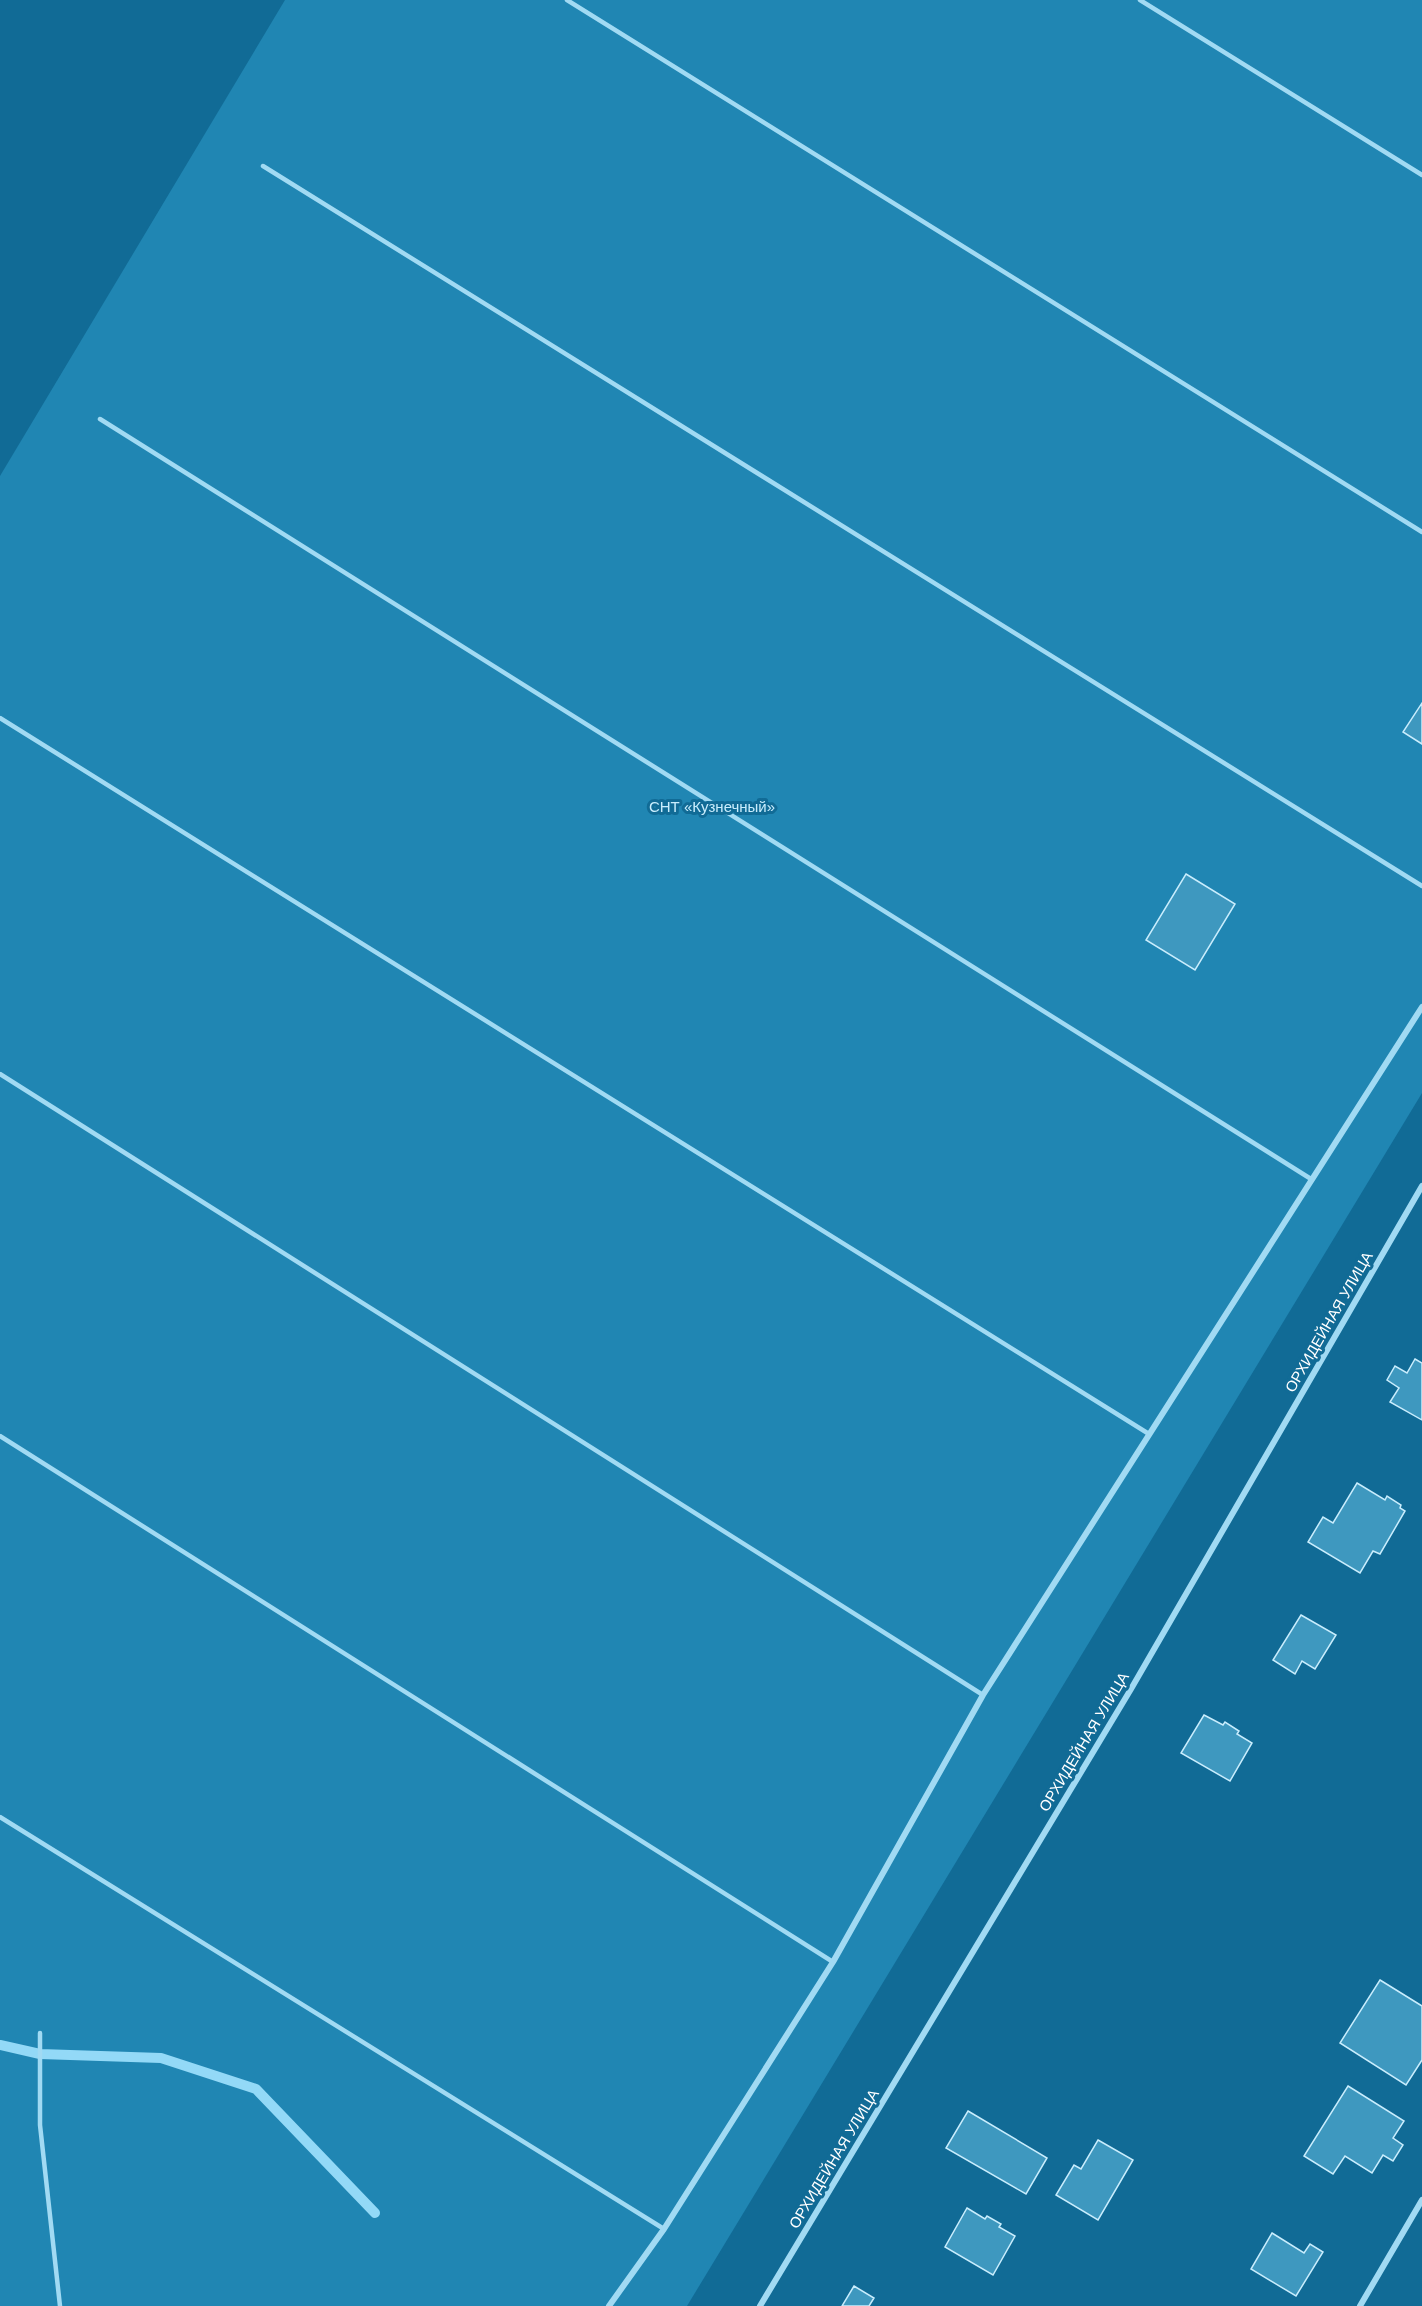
<svg xmlns="http://www.w3.org/2000/svg" width="1422" height="2306" font-family="Helvetica,sans-serif">
<style>
.green{fill:#2086b3}
.lines{fill:none;stroke-linecap:round;stroke-linejoin:round}
.stream{stroke:#93d9f7;stroke-width:10}
.building{fill:#3e98bf;stroke:#c9edfd;stroke-width:1.5}
.lane{stroke:#a1daf3;stroke-width:4.5}
.street{stroke:#a1daf3;stroke-width:6}
.labels{text-anchor:middle;stroke-width:6;stroke-linejoin:round;paint-order:stroke}
.park-label{font-size:15px;fill:#c9edfd;stroke:#116b96}
.street-label{font-size:15px;fill:#fff;stroke:#116b96}
</style>
<rect width="100%" height="100%" fill="#116b96"/>
<path class="green" d="M 285,0 L 1422,0 L 1422,1093 L 687,2306 L 0,2306 L 0,476 Z"/>
<g class="lines">
<path class="stream" d="M 0,2045 L 40,2054 L 161,2058 L 256,2089 L 375,2213"/>
</g>
<path class="building" d="M 1422,703 L 1422,744 L 1403,732 Z
M 1186,874 L 1235,904 L 1195,970 L 1146,940 Z
M 1415,1359 L 1422,1363 L 1422,1420 L 1390,1402 L 1399,1388 L 1387,1380 L 1395,1366 L 1407,1373 Z
M 1357,1483 L 1385,1500 L 1387,1496 L 1401,1505 L 1400,1508 L 1405,1511 L 1380,1554 L 1373,1551 L 1360,1573 L 1308,1542 L 1323,1517 L 1333,1523 Z
M 1301,1615 L 1336,1635 L 1315,1669 L 1302,1661 L 1295,1674 L 1273,1660 Z
M 1204,1715 L 1223,1725 L 1225,1722 L 1239,1731 L 1237,1734 L 1252,1743 L 1230,1781 L 1181,1753 Z
M 1380,1980 L 1422,2006 L 1422,2060 L 1406,2085 L 1340,2043 Z
M 1348,2086 L 1404,2121 L 1393,2138 L 1403,2145 L 1393,2161 L 1383,2155 L 1372,2173 L 1345,2156 L 1333,2174 L 1304,2156 Z
M 968,2111 L 1047,2158 L 1026,2194 L 946,2148 Z
M 1098,2140 L 1133,2160 L 1098,2220 L 1056,2195 L 1074,2165 L 1081,2169 Z
M 967,2208 L 985,2219 L 987,2216 L 1001,2224 L 999,2227 L 1015,2236 L 993,2275 L 945,2247 Z
M 1272,2233 L 1304,2253 L 1310,2244 L 1323,2252 L 1296,2296 L 1251,2269 Z
M 854,2286 L 874,2298 L 869,2306 L 842,2306 Z"/>
<g class="lines">
<path class="lane" d="M 567,0 L 1422,532
M 1140,0 L 1422,175
M 263,166 L 1422,886
M 100,419 L 1311,1179
M 0,718 L 1149,1434
M 0,1074 L 983,1695
M 0,1436 L 833,1962
M 0,1817 L 664,2229
M 40,2033 L 40,2125 L 60,2306"/>
<path class="street" d="M 609,2306 L 664,2229 L 833,1962 L 983,1695 L 1422,1007
M 760,2306 L 1131,1689 L 1422,1186
M 1360,2306 L 1422,2200"/>
</g>
<g class="labels">
<g class="park-label">
<text x="712" y="812">СНТ «Кузнечный»</text>
</g>
<g class="street-label">
<text transform="translate(1329 1322) rotate(-60)" y="5">ОРХИДЕЙНАЯ УЛИЦА</text>
<text transform="translate(1084 1742) rotate(-59)" y="5">ОРХИДЕЙНАЯ УЛИЦА</text>
<text transform="translate(834 2159) rotate(-59)" y="5">ОРХИДЕЙНАЯ УЛИЦА</text>
</g>
</g>
</svg>
